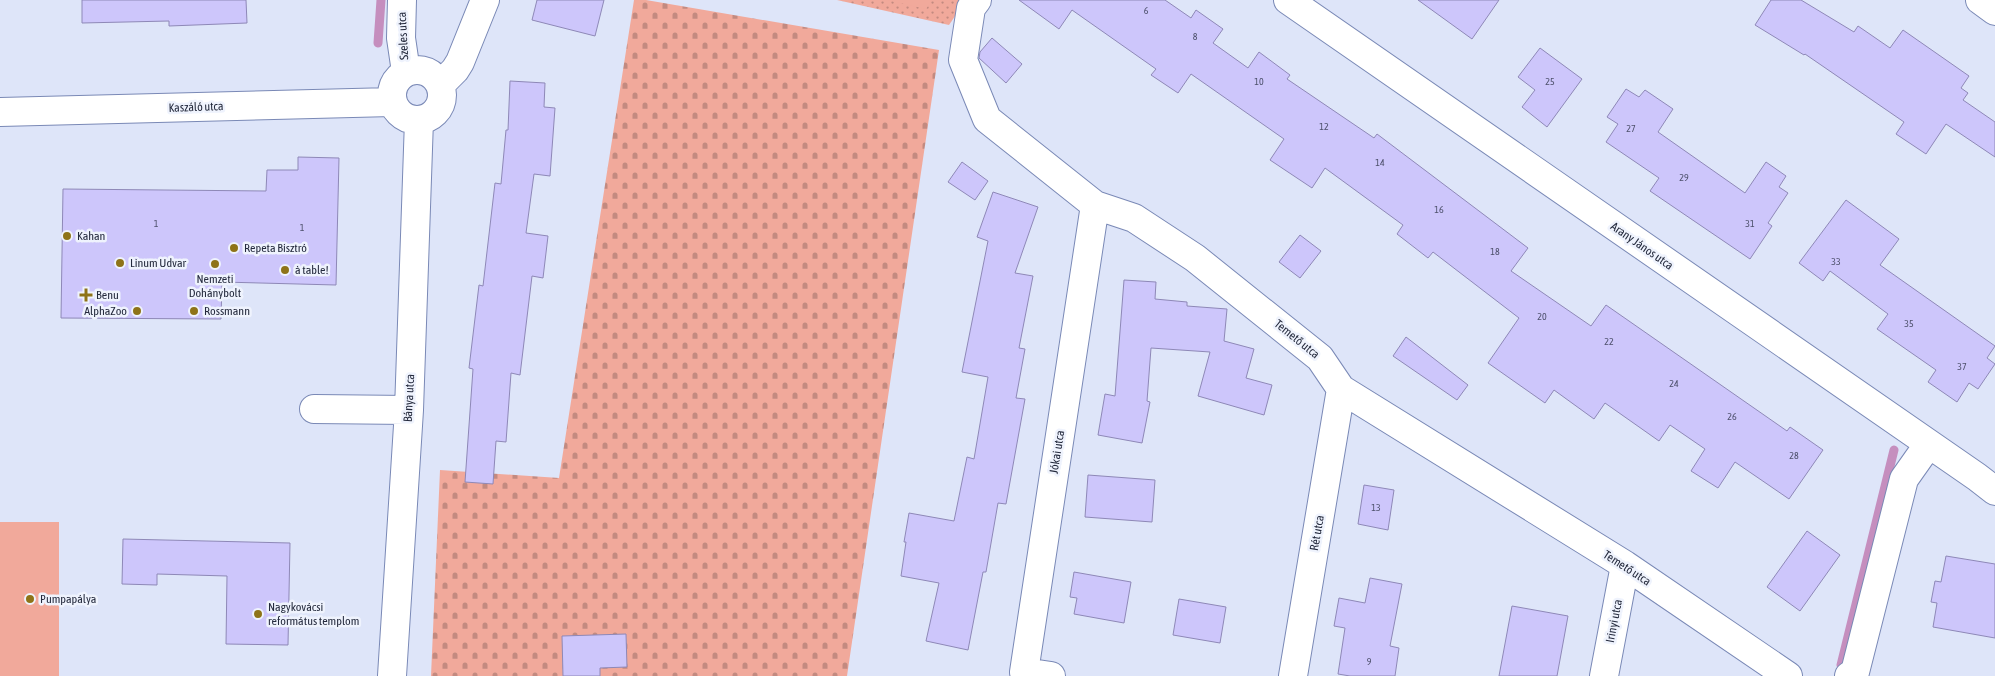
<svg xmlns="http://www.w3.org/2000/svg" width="1995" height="676" font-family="'Asap Condensed',sans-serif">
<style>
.grass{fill:url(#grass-dots)}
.cemetery{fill:url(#cemetery-stones)}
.park{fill:#f1a99b}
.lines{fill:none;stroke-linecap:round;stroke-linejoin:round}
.stream{stroke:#c58ebe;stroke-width:9}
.building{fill:#cdc6fb;stroke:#8e88b7}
.minor-casing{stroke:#7a89b6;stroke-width:30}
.minor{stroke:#fff;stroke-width:28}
.poi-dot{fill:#8e7318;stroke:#eff3fd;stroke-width:2}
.labels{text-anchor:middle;stroke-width:5;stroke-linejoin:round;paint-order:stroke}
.number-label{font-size:10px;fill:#4e516c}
.street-label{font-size:12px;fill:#242a3d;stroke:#eff3fd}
.poi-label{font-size:12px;fill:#242a3d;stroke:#eff3fd;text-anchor:start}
</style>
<defs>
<pattern id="grass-dots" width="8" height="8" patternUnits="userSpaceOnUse" patternTransform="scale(1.25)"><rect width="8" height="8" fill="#f1a99b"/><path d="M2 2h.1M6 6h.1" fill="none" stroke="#c38a80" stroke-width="1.8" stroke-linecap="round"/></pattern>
<pattern id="cemetery-stones" width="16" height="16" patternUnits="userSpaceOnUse" patternTransform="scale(1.25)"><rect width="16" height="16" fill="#f1a99b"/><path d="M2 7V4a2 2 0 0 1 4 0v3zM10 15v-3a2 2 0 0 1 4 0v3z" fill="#c38a80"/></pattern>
</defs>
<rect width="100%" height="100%" fill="#dee5f9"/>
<path class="grass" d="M 837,0 L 966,0 L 949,25 Z"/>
<path class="cemetery" d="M 634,0 L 646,0 L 939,50 L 847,676 L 431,676 L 440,470 L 559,478 Z"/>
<path class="park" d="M 887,0 L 932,0 L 926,9 Z
M 0,522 L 59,522 L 59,676 L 0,676 Z"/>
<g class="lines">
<path class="stream" d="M 378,43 L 381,0
M 1841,665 L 1894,450"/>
</g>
<path class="building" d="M 82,0 L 246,0 L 247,23 L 169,26 L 169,21 L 82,23 Z
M 537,0 L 604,0 L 595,36 L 532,20 Z
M 1019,0 L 1165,0 L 1191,18 L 1196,10 L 1223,29 L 1213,43 L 1248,68 L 1259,52 L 1290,75 L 1287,79 L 1374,138 L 1377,134 L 1528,248 L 1511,271 L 1591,326 L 1606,305 L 1787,431 L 1790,427 L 1823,450 L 1789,499 L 1735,462 L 1718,488 L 1691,471 L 1705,449 L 1670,425 L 1659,441 L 1605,403 L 1594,419 L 1554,390 L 1545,403 L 1488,363 L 1519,318 L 1433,252 L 1428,258 L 1397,234 L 1403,225 L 1325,168 L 1312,188 L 1270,160 L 1284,139 L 1191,74 L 1178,93 L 1151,75 L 1156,69 L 1072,10 L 1059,29 Z
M 1418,0 L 1499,0 L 1472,39 Z
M 1771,0 L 1801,0 L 1854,32 L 1858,26 L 1890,48 L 1903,30 L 1969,76 L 1961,88 L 1968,93 L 1963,100 L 1995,122 L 1995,157 L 1946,124 L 1926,154 L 1896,134 L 1904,122 L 1805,54 L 1804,55 L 1755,25 Z
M 992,38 L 1022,64 L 1006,83 L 979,58 L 980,52 Z
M 1540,48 L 1582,79 L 1547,127 L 1522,107 L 1535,90 L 1518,77 Z
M 510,81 L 545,83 L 544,107 L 555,108 L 550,176 L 534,174 L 526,233 L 548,236 L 543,278 L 532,276 L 520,375 L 511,373 L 506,442 L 496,441 L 493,484 L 465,482 L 473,369 L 469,368 L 479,285 L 483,286 L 495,183 L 501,184 L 506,130 L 508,130 Z
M 1626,89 L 1639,97 L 1645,90 L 1673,109 L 1658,132 L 1745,193 L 1766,162 L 1786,176 L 1779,187 L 1788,193 L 1768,223 L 1772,226 L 1750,259 L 1650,191 L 1659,178 L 1606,142 L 1618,124 L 1607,117 Z
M 298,157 L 339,158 L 336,285 L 222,282 L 221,319 L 61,318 L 63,189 L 266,191 L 267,170 L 298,170 Z
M 962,162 L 988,181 L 975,200 L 948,182 Z
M 993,192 L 1038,207 L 1015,273 L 1033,276 L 1019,348 L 1025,349 L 1016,398 L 1025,399 L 1006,504 L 998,503 L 986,572 L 983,572 L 968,650 L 926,641 L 939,583 L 901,576 L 906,542 L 904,542 L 909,513 L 954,521 L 967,457 L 974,459 L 988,377 L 962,372 L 988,241 L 977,237 Z
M 1846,200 L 1899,239 L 1880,265 L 1995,346 L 1987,358 L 1995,364 L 1978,389 L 1969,383 L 1957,402 L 1928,382 L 1936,370 L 1877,329 L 1888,314 L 1830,271 L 1823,281 L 1799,263 Z
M 1300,235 L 1321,251 L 1300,278 L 1279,262 Z
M 1124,280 L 1156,282 L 1155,299 L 1187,302 L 1187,306 L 1227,309 L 1224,341 L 1254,349 L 1246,378 L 1272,385 L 1264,415 L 1198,396 L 1210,352 L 1151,348 L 1147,401 L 1150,402 L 1142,443 L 1098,435 L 1105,394 L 1115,396 Z
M 1406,337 L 1468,385 L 1457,400 L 1393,356 Z
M 1088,475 L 1155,480 L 1152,522 L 1085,517 Z
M 1364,485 L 1394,490 L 1388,530 L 1358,524 Z
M 1807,531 L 1840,555 L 1800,611 L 1767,587 Z
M 123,539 L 290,543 L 288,645 L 226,644 L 227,576 L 157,574 L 157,585 L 122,584 Z
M 1946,556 L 1995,564 L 1995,638 L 1933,627 L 1937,603 L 1931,602 L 1935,581 L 1941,582 Z
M 1074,572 L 1131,582 L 1124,623 L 1074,614 L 1077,598 L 1070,597 Z
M 1370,578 L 1402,584 L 1390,646 L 1399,648 L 1395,676 L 1350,676 L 1338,674 L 1345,628 L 1334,626 L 1339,598 L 1365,603 Z
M 1179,599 L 1226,607 L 1220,643 L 1173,635 Z
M 1512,606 L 1568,616 L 1557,676 L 1499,676 Z
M 626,634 L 627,667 L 600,668 L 600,676 L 563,676 L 562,636 Z"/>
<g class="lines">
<g class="minor-casing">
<path id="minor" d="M 402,0 L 401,38 L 406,72
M 977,0 L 971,8 L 963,60 L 987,119 L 1095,205 L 1134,218 L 1195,258 L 1320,358 L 1341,389 L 1625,565 L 1788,676
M 1288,0 L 1977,477 L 1995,491
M 1980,0 L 1995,11
M392 95a25 25 0 1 1 50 0a25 25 0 1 1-50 0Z
M 440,85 L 455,70 L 460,62 L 485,0
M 0,112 L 392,102
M 314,409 L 409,410
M 392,676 L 409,410 L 419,120
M 1051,676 L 1024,672 L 1095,205
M 1293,676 L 1341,389
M 1604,676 L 1625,565
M 1849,676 L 1855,672 L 1904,479 L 1928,445"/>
</g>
<use href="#minor" class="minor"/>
</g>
<g class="poi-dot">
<circle cx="67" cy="236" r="5"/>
<circle cx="234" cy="248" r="5"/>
<circle cx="120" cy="263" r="5"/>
<circle cx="215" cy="264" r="5"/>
<circle cx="285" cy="270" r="5"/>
<path d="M83.5 287.5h5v5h5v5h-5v5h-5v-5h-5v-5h5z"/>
<circle cx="137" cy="311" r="5"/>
<circle cx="194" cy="311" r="5"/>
<circle cx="30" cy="599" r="5"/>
<circle cx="258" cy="614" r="5"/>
</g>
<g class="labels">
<g class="number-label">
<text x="1146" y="14">6</text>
<text x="1195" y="40">8</text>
<text x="1259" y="85">10</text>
<text x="1550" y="85">25</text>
<text x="1324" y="130">12</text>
<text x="1631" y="132">27</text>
<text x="1380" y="166">14</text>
<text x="1684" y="181">29</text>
<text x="1439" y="213">16</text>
<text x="156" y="227">1</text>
<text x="1750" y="227">31</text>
<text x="302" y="231">1</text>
<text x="1495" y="255">18</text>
<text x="1836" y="265">33</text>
<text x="1542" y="320">20</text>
<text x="1909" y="327">35</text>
<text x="1609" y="345">22</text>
<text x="1962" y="370">37</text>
<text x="1674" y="387">24</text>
<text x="1732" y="420">26</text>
<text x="1794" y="459">28</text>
<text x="1376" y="511">13</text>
<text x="1369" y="665">9</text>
</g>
<g class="street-label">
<text transform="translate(403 36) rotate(-93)" y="4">Szeles utca</text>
<text transform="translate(196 107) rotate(-2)" y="4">Kaszáló utca</text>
<text transform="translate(1642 246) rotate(35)" y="4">Arany János utca</text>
<text transform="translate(1297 339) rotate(39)" y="4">Temető utca</text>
<text transform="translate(409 398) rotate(-87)" y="4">Bánya utca</text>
<text transform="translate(1057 452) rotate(-81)" y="4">Jókai utca</text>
<text transform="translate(1317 533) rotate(-80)" y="4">Rét utca</text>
<text transform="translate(1627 568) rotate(33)" y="4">Temető utca</text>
<text transform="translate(1614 621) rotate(-79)" y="4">Irinyi utca</text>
</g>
<g class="poi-label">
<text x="77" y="240">Kahan</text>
<text x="244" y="252">Repeta Bisztró</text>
<text x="130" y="267">Linum Udvar</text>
<text x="295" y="274">à table!</text>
<text x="215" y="283" text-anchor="middle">Nemzeti<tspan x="215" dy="14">Dohánybolt</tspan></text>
<text x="96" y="299">Benu</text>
<text x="127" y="315" text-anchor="end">AlphaZoo</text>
<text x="204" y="315">Rossmann</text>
<text x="40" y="603">Pumpapálya</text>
<text x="268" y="611">Nagykovácsi<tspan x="268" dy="14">református templom</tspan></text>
</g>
</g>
</svg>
